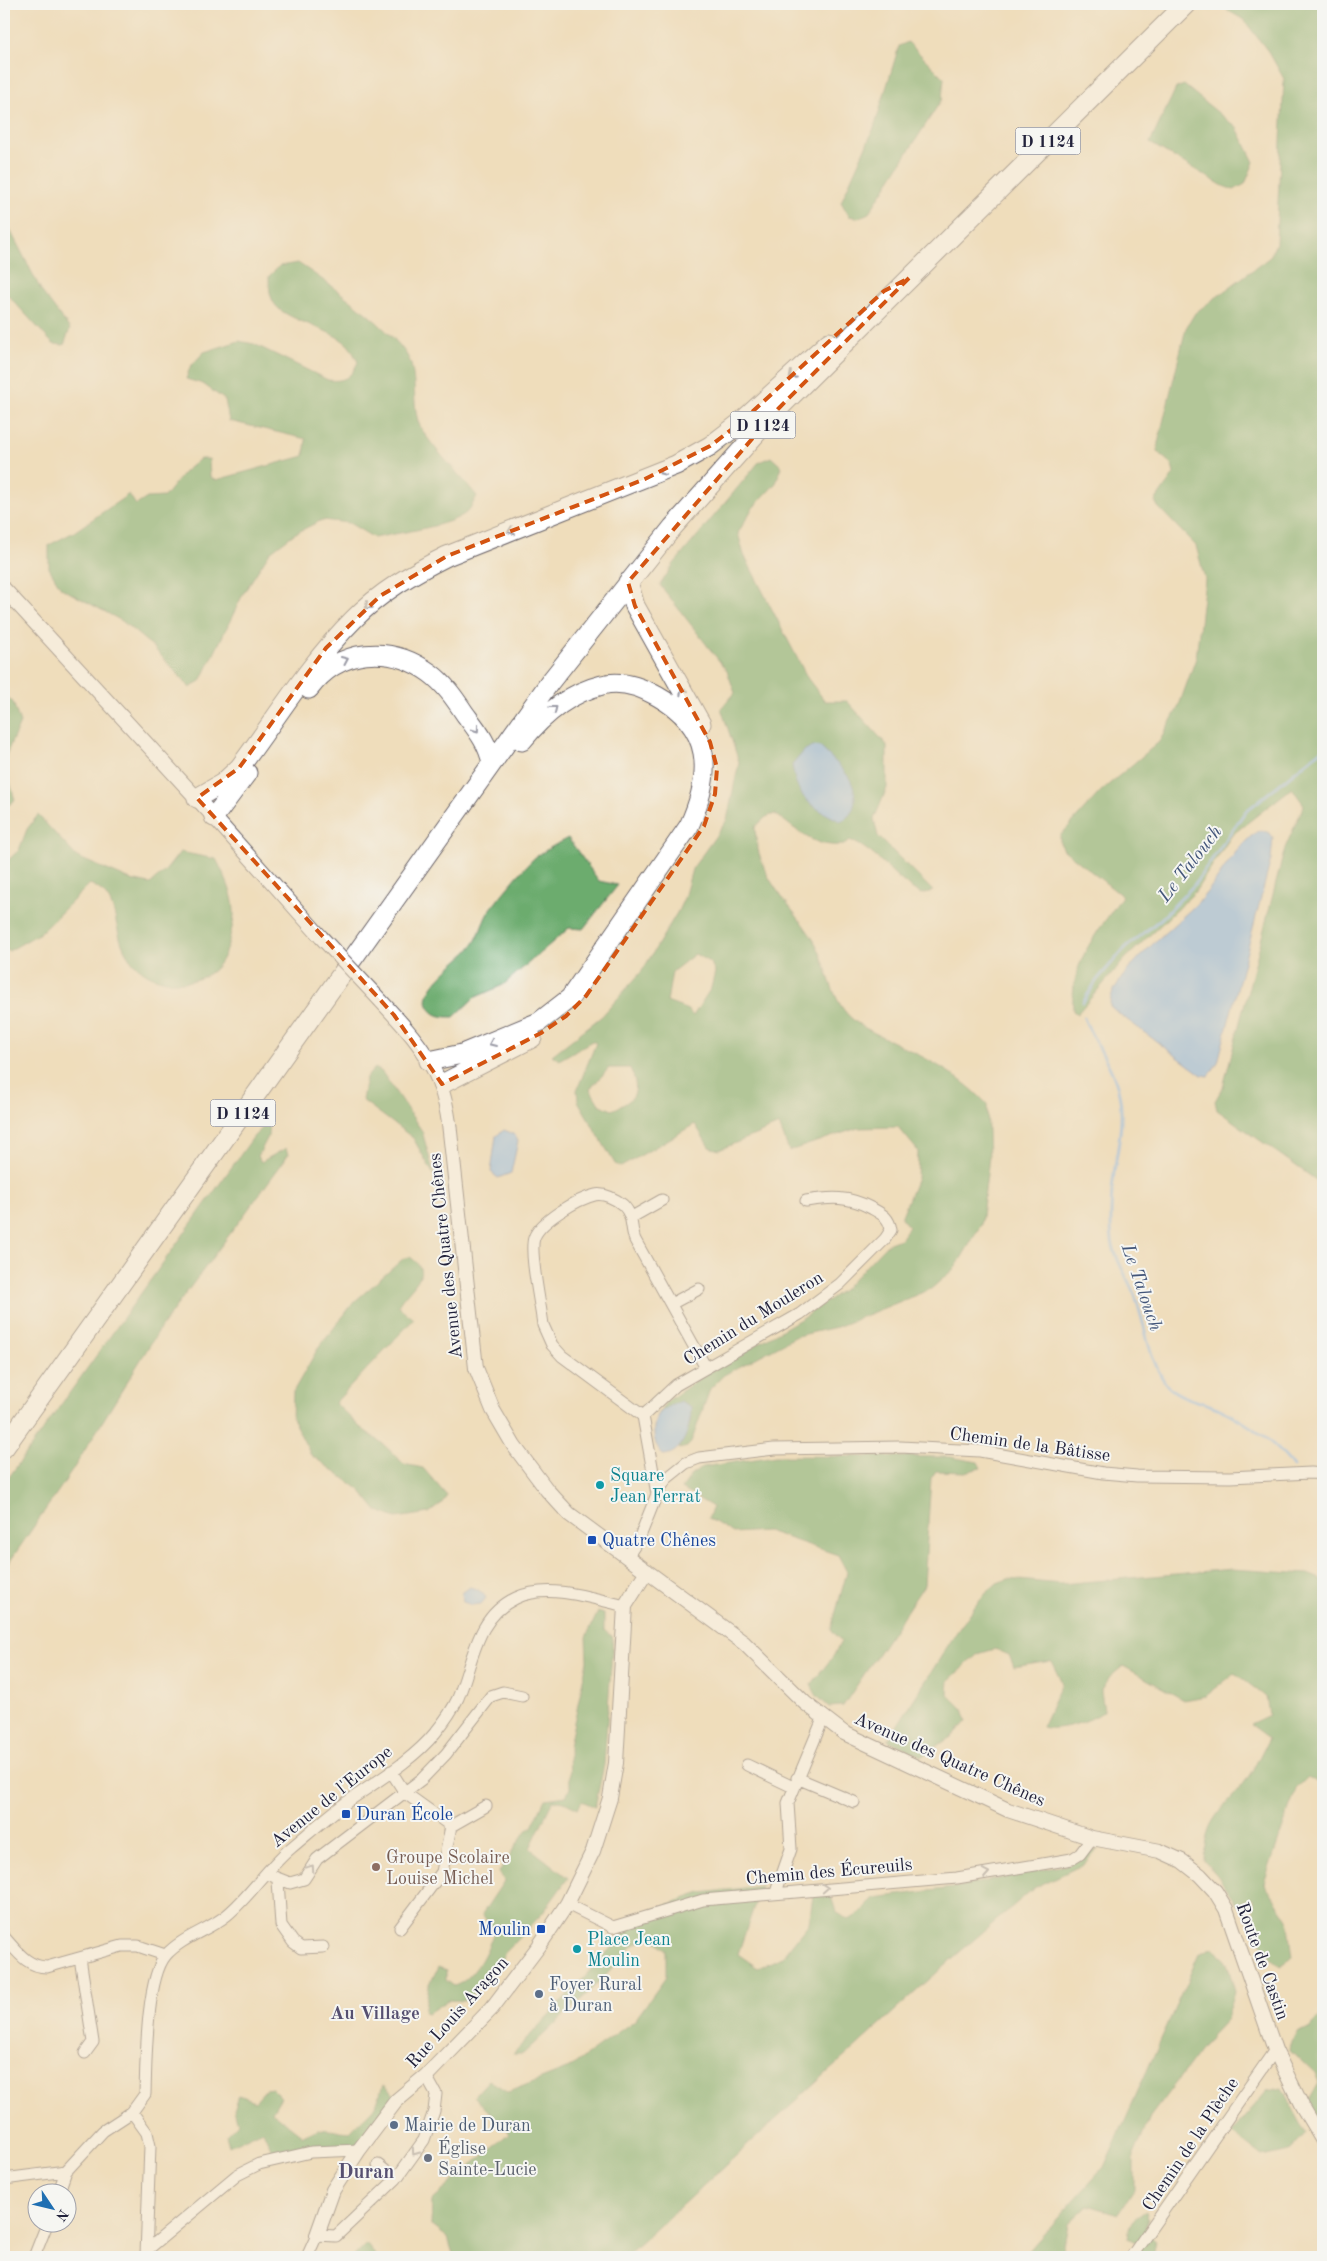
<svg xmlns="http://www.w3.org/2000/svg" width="1327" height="2261" font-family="'Old Standard TT',serif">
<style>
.forest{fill:#6cac6e;stroke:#476754;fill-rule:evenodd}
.water{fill:#81b6ef;stroke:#526c95}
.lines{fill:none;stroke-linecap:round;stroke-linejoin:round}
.stream{stroke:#81b6ef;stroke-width:3}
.minor-casing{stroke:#6a6368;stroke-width:13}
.tertiary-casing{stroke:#6a6368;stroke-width:16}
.trunk-casing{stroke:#6a6368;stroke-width:21}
.minor{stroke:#fff;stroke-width:11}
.tertiary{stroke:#fff;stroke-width:14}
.trunk{stroke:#fff;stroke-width:19}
.tertiary-bridge-casing{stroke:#6a6368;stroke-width:16;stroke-linecap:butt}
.tertiary-bridge{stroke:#fff;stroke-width:14}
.oneway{stroke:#9c9ca7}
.marked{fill:none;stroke:#d45411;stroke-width:4;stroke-dasharray:10 6;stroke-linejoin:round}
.culture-dot{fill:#0f9aa8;stroke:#f6f6f2;stroke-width:2}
.transit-dot{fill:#1a4fb4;stroke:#f6f6f2;stroke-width:2}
.education-dot{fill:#8d6e63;stroke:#f6f6f2;stroke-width:2}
.service-dot{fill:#5c6f8a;stroke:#f6f6f2;stroke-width:2}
.worship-dot{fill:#6b7280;stroke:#f6f6f2;stroke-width:2}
.labels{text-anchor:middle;stroke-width:4;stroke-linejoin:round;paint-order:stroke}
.shield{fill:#f6f6f2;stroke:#626272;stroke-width:1}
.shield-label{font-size:16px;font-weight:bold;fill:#22223b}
.street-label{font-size:18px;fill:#22223b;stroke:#f6f6f2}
.culture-label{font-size:18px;fill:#0d838f;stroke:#f6f6f2;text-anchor:start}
.transit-label{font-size:18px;fill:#164399;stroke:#f6f6f2;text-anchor:start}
.education-label{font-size:18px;fill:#785e54;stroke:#f6f6f2;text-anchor:start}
.service-label{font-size:18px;fill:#4e5e75;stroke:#f6f6f2;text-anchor:start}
.worship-label{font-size:18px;fill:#5b616d;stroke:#f6f6f2;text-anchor:start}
.water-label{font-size:19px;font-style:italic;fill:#43567a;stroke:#f6f6f2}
.neighbourhood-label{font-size:19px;font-weight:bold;fill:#565071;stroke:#f6f6f2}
.quarter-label{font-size:20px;font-weight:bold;fill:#565071;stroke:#f6f6f2}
</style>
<rect width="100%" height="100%" fill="#f6f6f2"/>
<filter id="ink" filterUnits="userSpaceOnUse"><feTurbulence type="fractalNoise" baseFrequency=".02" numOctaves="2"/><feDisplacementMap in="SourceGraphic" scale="10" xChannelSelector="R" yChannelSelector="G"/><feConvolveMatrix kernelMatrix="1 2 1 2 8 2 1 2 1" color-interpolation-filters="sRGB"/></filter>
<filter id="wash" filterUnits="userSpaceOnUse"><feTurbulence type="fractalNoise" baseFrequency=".0096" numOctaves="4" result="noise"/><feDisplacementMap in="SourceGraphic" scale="20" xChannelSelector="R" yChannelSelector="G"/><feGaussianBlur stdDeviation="1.12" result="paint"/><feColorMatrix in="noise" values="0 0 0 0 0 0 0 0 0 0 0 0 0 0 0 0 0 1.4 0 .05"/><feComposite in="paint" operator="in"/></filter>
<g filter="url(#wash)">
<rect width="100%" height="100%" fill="#efddbb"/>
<path class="forest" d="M 1226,4 L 1323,4 L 1323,1185 L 1217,1110 L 1215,1101 L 1223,1087 L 1285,848 L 1304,805 L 1292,788 L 1232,835 L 1195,892 L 1125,959 L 1077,1014 L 1073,1011 C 1070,960 1096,936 1122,896 L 1064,850 L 1060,843 L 1060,836 L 1101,791 L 1159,742 L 1178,708 L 1196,658 L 1205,579 L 1196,546 L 1158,507 L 1155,501 L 1174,474 L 1172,465 L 1158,452 L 1158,443 L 1186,328 L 1195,313 L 1270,257 L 1276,243 L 1284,79 L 1270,54 L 1244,20 L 1227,10 Z
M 908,42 L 944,78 L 942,99 L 869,213 L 858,218 L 849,216 L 841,202 L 874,128 L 899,46 Z
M 1184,85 L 1237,128 L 1254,162 L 1245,184 L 1234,190 L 1223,186 L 1150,143 L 1176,88 Z
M 4,218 L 42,292 L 70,329 L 64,345 L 53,344 L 4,291 Z
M 298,263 C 324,280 403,335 411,364 C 416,382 413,403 418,421 C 424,440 463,478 477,496 C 473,503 470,511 463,515 C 445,527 397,533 374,538 L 349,523 L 322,520 L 294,534 L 270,552 L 243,594 L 201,681 L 190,688 L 153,647 L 122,621 L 61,588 L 49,568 L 49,545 L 74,532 L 129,494 L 136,505 L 147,498 L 164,497 L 184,472 L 200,459 L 209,459 L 210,477 L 216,480 L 304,456 L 306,439 L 229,421 L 225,400 L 203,384 L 186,379 L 190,367 L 204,352 L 239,341 L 254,344 L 328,380 C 345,382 351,377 358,362 C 355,357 352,349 348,345 C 331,328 283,320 274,303 C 269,295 269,285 269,276 L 279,266 Z
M 771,457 L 782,467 L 776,483 L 752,509 L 738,533 L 744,555 L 808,679 L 825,701 L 847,701 L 887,745 L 887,788 L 874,819 L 878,836 L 933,891 L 921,894 C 894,880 880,853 850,840 L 844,845 C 813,848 799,831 775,814 L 766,817 L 755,827 C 758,881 787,898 813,939 C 830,967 829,1002 856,1022 C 867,1030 881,1036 893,1042 C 928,1059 960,1075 987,1104 L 989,1157 L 981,1225 L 956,1267 L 931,1289 L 837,1327 L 797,1336 L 724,1375 L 710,1389 L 691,1443 L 687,1447 L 679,1449 L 691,1420 L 668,1406 L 657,1417 L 666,1402 L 706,1374 L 809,1314 L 844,1289 L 887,1244 L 900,1239 L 909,1227 L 901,1218 L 917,1178 L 918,1151 L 898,1127 L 858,1128 L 789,1151 L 779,1125 L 719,1150 L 709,1147 L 695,1124 L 621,1167 L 615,1164 L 578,1101 L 577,1090 L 596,1043 L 592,1041 L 559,1060 L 552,1055 L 602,1016 L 642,971 L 678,911 L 684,898 L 692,869 L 727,820 L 739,762 L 721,708 L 735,693 L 727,671 L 660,585 L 673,565 L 759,462 ZM 695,954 L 711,963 L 715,972 L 711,988 L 693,1016 L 688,1010 L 667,1002 L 672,972 ZM 609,1068 L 630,1068 C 641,1092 636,1100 612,1110 L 599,1104 L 590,1089 Z
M 4,695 L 13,702 L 20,723 L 6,755 L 6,768 L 15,800 L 5,808 Z
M 38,815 L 77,857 L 131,880 L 150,884 L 165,871 L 180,852 L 216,859 C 227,880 239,904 232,928 C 226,954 221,974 191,981 C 160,987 129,971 120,938 C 113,915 116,896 90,884 L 40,933 L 9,951 L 4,949 L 4,864 L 19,850 L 27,829 Z
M 568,838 L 599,881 L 618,885 L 583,929 L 569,928 L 503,985 L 474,998 L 454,1017 C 444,1017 436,1017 430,1009 C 416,990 458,962 469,950 C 480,938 481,925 488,913 C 496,901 527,863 538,855 C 548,849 558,843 568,838 Z
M 375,1068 L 382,1072 L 422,1131 L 435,1177 L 413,1138 L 362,1100 L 366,1078 Z
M 269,1122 L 268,1137 L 258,1156 L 261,1162 L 286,1148 L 288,1154 L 284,1161 L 161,1327 L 72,1471 L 4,1570 L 4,1484 L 254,1136 Z
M 410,1257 C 436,1274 407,1288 398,1306 L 414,1319 L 335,1403 L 361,1428 L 382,1443 L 404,1464 L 423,1468 L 447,1496 L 441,1504 L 429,1513 L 396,1518 L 376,1510 L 360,1490 L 311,1455 L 292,1418 L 293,1392 L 317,1350 L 354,1302 L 404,1258 Z
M 775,1456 L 950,1457 L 978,1462 L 981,1468 L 965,1472 L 936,1471 L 931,1478 L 924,1585 L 843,1706 L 829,1707 L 817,1696 L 811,1685 L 834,1655 L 841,1641 L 831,1629 L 847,1572 L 838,1555 L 767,1531 L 733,1533 L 708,1518 L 713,1507 L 682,1489 L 690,1476 L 703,1467 Z
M 1232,1569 L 1308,1574 L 1323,1580 L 1323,1785 L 1308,1777 L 1296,1789 L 1264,1883 L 1288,1919 L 1293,1957 L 1279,1966 L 1271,1959 L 1255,1928 L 1253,1899 L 1249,1898 L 1238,1905 L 1217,1875 L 1204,1861 C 1204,1816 1223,1812 1247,1779 C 1256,1766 1262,1751 1269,1738 L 1250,1724 L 1269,1715 L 1266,1697 L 1235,1673 L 1206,1696 L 1184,1700 L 1123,1666 L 1110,1677 L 1101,1691 L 1104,1711 C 1092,1721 1058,1732 1042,1727 L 1062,1683 L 1051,1661 L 1014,1667 L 1009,1655 L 995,1649 L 978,1654 L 949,1680 L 948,1694 L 963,1709 L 967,1721 L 954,1735 L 922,1756 L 888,1740 L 956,1633 L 981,1598 L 997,1583 L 1008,1579 L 1061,1584 Z
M 598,1612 L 604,1614 L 604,1630 L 613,1638 L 604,1765 L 595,1807 L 582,1801 L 578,1809 L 564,1802 L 553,1800 L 530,1848 L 568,1878 L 542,1914 L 506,1951 L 496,1969 L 465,2001 L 448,2000 L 428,2013 L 424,2012 L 429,1986 L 438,1967 L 446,1970 L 446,1980 L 454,1986 C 474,1980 488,1950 494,1931 L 482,1914 L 504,1881 L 499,1872 L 525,1832 L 532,1827 L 545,1799 L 566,1796 L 570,1788 L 569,1746 L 587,1661 L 586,1637 Z
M 1099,1847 L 1084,1864 L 1034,1888 L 954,1957 L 625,2257 L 454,2257 L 448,2238 L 431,2225 L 432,2200 L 509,2133 L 474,2096 L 489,2080 L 508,2092 L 569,2068 L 635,2020 L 666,1977 L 666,1950 L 653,1938 L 644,1939 L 633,1946 L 589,1992 L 523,2054 L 513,2054 L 619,1939 L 631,1917 L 701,1893 L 761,1886 L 738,1954 L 758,1968 L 782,1957 L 809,1923 L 813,1896 L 831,1896 L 836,1912 L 849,1920 L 862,1912 L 874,1898 L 953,1888 L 1070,1864 Z
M 1214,1947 L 1227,1963 L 1235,1992 L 1227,2019 L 1211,2036 L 1150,2117 L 1134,2155 L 1134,2190 L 1118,2214 L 1088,2205 L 1068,2224 L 1063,2251 L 1045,2257 L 1023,2257 L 1104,2167 L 1199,1954 Z
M 1323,2012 L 1322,2115 L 1323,2132 L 1307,2104 L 1319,2083 L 1316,2075 L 1290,2050 L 1291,2041 L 1298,2031 L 1310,2029 Z
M 383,2085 L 396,2096 L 355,2147 L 308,2147 L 274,2155 L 263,2130 L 229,2146 L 226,2135 L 238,2123 L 234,2110 L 239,2095 L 255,2101 L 266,2089 L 272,2088 L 281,2097 L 272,2112 L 303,2136 L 318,2129 L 350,2132 L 376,2105 Z
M 1282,2088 L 1306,2133 L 1289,2151 L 1263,2157 L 1231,2133 L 1267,2091 Z
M 1146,2211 L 1148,2219 L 1145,2227 L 1156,2240 L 1153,2257 L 1135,2257 L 1137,2243 L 1128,2238 C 1129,2225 1135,2217 1146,2211 Z
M 366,2244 L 377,2257 L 353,2257 Z"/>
<path class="water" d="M 813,746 L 820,747 C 829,756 840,765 847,775 C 858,789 859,815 840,821 C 811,806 797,800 792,765 L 805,750 Z
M 1260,830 L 1270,833 L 1273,838 L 1271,859 L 1218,1062 L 1209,1076 L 1202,1075 L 1118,1013 L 1110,1006 C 1108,975 1182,921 1203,897 C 1223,874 1234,846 1260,830 Z
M 504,1130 L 514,1134 L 518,1141 L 511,1173 L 498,1178 L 491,1172 L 496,1136 Z
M 680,1401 L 691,1407 C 691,1424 684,1455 663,1455 C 654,1447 651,1429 657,1417 C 661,1409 672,1405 680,1401 Z
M 470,1587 C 477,1589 482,1591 486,1598 L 481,1604 L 472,1605 L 463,1602 L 462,1593 Z"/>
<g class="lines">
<path class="stream" d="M 1083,1002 L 1097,980 L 1124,949 L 1162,918 L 1194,885 L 1245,812 L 1323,749
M 1084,1018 C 1094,1043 1113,1066 1119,1093 C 1126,1125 1114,1159 1112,1191 C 1111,1206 1110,1224 1112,1240 C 1114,1258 1128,1278 1135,1296 C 1145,1324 1148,1355 1164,1381 C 1174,1398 1202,1401 1220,1409 C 1246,1422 1277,1443 1293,1467
M 1297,1478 L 1323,1482"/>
</g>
</g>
<g filter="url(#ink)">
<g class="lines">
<g class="minor-casing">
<path id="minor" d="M 632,1217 L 662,1200
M 671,1304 L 699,1289
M 643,1416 L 562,1356 L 552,1345 L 543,1325 C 541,1306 529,1253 534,1238 C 540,1221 578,1199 595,1195 C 604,1193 616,1199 623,1205 C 634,1216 630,1227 635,1240 L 706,1368
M 643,1416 L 676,1385 L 800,1314 L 840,1284 L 885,1239 L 891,1230 C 889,1217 882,1214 871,1208 C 849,1196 831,1197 806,1201
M 643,1416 L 657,1494
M 627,1557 L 639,1539 L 657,1494 L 666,1479 L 686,1463 L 699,1458 L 774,1449 L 900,1447 L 980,1451 L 1103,1473 L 1137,1476 L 1230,1477 L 1311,1473 L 1323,1474
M 747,1765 L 793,1787
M 391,1771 L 405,1793 L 451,1826
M 797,1778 L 854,1802
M 451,1826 L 486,1806
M 267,1874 L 290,1883 L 304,1879 L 317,1859 L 422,1779 L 446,1754 L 491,1696 L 503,1692 L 522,1696
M 278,1881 L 281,1925 L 293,1942 L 301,1948 L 323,1947
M 776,1892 L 791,1849 L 788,1803 L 823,1719
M 567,1904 L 613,1927 L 703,1900 L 957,1878 L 1072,1859 L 1080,1854 L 1092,1838
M 400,1928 L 442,1872 L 451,1826
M 4,1937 C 17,1951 27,1967 47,1967 L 122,1946 L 138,1946 L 165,1955
M 80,1958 L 93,2042 L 85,2053
M 132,2112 L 147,2133 L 150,2146 L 146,2255
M 378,2165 L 396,2179
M 4,2179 L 66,2171 L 103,2131 L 132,2112 L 145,2094 C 146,2063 146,1978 166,1955 C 182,1937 209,1930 227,1915 C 251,1895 267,1868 291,1848 C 309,1833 328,1816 347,1802 C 377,1781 412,1761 435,1733 C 444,1722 452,1711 458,1698 C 473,1663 475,1617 516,1598 C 549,1583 591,1598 625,1606
M 58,2194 L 66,2171
M 147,2250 L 237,2175 L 259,2164 L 311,2152 L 359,2150
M 34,2257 L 47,2224
M 307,2257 L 317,2235 L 336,2236 L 396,2179 L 424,2140 L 434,2111 L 436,2094 L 426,2076
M 1131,2257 L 1275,2050"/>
</g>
<g class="tertiary-casing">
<path id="tertiary" d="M 4,589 L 214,817 L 321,937
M 381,1001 C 419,1042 441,1066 449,1123 L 476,1368 L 493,1410 L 514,1446 L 547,1490 L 569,1514 L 744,1643 L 805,1703 L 844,1733 L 1008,1810 L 1092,1838 L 1160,1851 L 1182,1861 L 1200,1875 L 1215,1891 L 1226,1909 L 1275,2050 L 1302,2106 L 1323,2141
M 317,2235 L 333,2190 L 359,2150 L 396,2101 L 426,2076 L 492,2008 L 539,1946 L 567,1904 L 593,1851 L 610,1798 L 616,1763 L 625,1606 L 647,1571"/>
</g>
<g class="trunk-casing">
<path id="trunk" d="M 628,582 L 635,606 L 701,724
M 309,689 C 339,648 390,644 430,673 C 445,684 455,699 465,714 C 477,730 488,743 492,763
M 197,798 L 223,783 L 239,768 C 276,719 309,664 353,620 C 380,592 413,573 447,556 L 676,465 L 710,446 L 740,423 L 829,342
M 214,817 L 247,773
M 429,1061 L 462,1054 L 539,1022 L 570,998 L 689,826 C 713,773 713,727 657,696 C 641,687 620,680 602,685 C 569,693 543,715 522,741
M 442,1084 L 532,1038
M 4,1448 L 550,682 L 673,527 L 778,409 L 1186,4"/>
</g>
<use href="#minor" class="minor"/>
<use href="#tertiary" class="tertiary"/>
<use href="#trunk" class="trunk"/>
<g class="tertiary-bridge-casing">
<path id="tertiary-bridge" d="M 321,937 L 381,1001"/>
</g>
<use href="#tertiary-bridge" class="tertiary-bridge"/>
</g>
<defs><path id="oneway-chevron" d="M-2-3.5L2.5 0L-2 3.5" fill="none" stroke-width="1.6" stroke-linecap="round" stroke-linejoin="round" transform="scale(1.25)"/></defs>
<g class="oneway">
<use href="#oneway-chevron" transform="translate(792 376) rotate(137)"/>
<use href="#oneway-chevron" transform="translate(662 472) rotate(156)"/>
<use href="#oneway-chevron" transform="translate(511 531) rotate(159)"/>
<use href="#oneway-chevron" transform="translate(368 606) rotate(139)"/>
<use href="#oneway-chevron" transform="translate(345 660) rotate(-24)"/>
<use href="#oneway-chevron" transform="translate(683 691) rotate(-118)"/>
<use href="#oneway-chevron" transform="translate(554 709) rotate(-38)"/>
<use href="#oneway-chevron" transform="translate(476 729) rotate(54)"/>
<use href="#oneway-chevron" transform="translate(492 1043) rotate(157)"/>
<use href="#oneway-chevron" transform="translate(311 1868) rotate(-56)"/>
<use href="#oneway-chevron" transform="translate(986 1873) rotate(-10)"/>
<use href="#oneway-chevron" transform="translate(825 1888) rotate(-4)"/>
<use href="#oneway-chevron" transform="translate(415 2152) rotate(125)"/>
</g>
</g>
<path d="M0 0H1327V2261H0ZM 909,278 L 778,409 L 628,582 L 635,606 L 710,742 L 717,768 L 715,794 L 704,826 L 586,996 L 566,1016 L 541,1033 L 442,1084 L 394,1015 L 197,798 L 239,768 L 326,648 L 380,596 L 447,556 L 645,479 L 710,446 L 740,423 L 884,291 Z" fill="#efddbb" fill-opacity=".55" fill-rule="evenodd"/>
<path class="marked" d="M 909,278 L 778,409 L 628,582 L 635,606 L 710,742 L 717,768 L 715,794 L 704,826 L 586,996 L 566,1016 L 541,1033 L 442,1084 L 394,1015 L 197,798 L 239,768 L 326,648 L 380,596 L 447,556 L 645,479 L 710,446 L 740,423 L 884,291 Z"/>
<g class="culture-dot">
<circle cx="600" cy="1485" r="5"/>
<circle cx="577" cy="1949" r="5"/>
</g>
<g class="transit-dot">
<rect x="587" y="1535" width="10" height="10" rx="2.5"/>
<rect x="341" y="1809" width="10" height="10" rx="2.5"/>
<rect x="536" y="1924" width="10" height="10" rx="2.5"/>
</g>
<circle class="education-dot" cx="376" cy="1867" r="5"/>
<g class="service-dot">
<circle cx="539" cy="1994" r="5"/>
<circle cx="394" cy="2125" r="5"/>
</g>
<circle class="worship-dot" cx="428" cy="2158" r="5"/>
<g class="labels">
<g class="shield">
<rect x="1015.5" y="127.5" width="65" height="27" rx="4"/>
<rect x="730.5" y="411.5" width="65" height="27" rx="4"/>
<rect x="210.5" y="1099.5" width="65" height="27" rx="4"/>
</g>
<g class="shield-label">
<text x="1048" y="147">D 1124</text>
<text x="763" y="431">D 1124</text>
<text x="243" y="1119">D 1124</text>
</g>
<g class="street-label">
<text transform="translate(445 1256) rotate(-96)" y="6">Avenue des Quatre Chênes</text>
<text transform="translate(753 1318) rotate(-32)" y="6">Chemin du Mouleron</text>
<text transform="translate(1030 1444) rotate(8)" y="6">Chemin de la Bâtisse</text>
<text transform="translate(950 1759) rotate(24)" y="6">Avenue des Quatre Chênes</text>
<text transform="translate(331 1796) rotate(-39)" y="6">Avenue de l'Europe</text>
<text transform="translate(829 1871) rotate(-5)" y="6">Chemin des Écureuils</text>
<text transform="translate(1263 1961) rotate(70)" y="6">Route de Castin</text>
<text transform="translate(457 2012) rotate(-48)" y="6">Rue Louis Aragon</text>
<text transform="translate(1190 2144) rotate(-56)" y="6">Chemin de la Plèche</text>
</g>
<g class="culture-label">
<text x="610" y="1481">Square<tspan x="610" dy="21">Jean Ferrat</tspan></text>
<text x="587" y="1945">Place Jean<tspan x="587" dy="21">Moulin</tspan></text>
</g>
<g class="transit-label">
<text x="602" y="1546">Quatre Chênes</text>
<text x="356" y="1820">Duran École</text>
<text x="531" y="1935" text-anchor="end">Moulin</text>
</g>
<g class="education-label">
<text x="386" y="1863">Groupe Scolaire<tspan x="386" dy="21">Louise Michel</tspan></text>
</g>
<g class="service-label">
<text x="549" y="1990">Foyer Rural<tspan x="549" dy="21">à Duran</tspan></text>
<text x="404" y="2131">Mairie de Duran</text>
</g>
<g class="worship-label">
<text x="438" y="2154">Église<tspan x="438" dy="21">Sainte-Lucie</tspan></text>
</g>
<g class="water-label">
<text transform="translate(1189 863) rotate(-52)" y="7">Le Talouch</text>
<text transform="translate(1143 1287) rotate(71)" y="7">Le Talouch</text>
</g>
<g class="neighbourhood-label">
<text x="375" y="2019">Au Village</text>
</g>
<g class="quarter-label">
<text x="366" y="2178">Duran</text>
</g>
</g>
<rect width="1327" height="2261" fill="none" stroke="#f6f6f2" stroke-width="20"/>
<g transform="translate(52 2208) rotate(125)"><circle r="24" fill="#f6f6f2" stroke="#a1a1a9"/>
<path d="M0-4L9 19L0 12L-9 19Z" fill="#1f6fb2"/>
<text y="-8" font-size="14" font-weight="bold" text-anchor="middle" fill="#22223b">N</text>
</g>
</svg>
